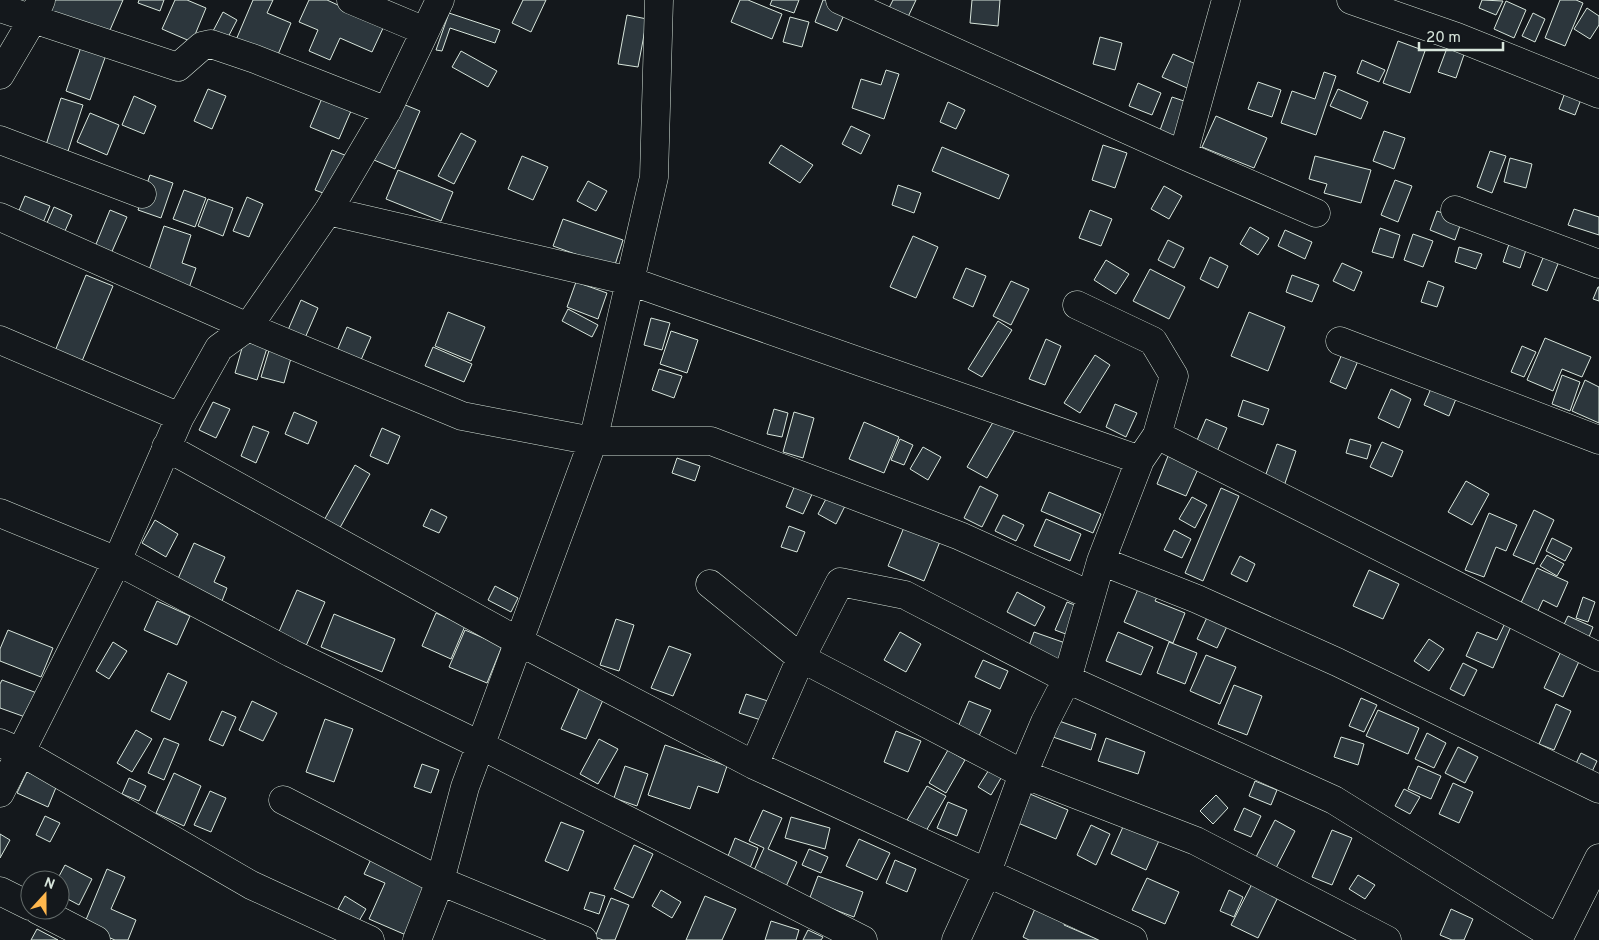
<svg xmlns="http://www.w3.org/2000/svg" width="1599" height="940" font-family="Overpass,sans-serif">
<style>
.building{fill:#2c363c;stroke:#d8e6dc}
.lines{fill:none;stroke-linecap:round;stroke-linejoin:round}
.minor-casing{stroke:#d8e6dc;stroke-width:29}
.minor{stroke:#14181c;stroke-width:28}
</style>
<rect width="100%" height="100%" fill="#14181c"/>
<path class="building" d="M 52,0 L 123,0 L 107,37 L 47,11 Z
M 139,0 L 164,0 L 160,11 L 138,3 Z
M 175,0 L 187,0 L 206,8 L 192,42 L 162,29 Z
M 253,0 L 273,0 L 267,13 L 291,23 L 277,57 L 236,40 Z
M 309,0 L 327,0 L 384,26 L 372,52 L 340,38 L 330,60 L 309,51 L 318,30 L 299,22 Z
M 523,0 L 546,0 L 531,32 L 512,23 Z
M 740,0 L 748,0 L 782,14 L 772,39 L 731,22 Z
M 772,0 L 799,0 L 794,13 L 770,5 Z
M 823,0 L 827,0 L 847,8 L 837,31 L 815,22 Z
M 893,0 L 916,0 L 907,19 L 888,10 Z
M 972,0 L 1000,0 L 998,26 L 970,23 Z
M 1482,0 L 1503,1 L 1496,15 L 1479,8 Z
M 1560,0 L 1576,0 L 1583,3 L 1565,46 L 1545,38 Z
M 1506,1 L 1526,10 L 1514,38 L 1494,29 Z
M 1587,8 L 1599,16 L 1599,25 L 1590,39 L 1574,29 Z
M 223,12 L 237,20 L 226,41 L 212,33 Z
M 449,13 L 500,30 L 495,43 L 450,28 L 442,51 L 436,50 Z
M 1533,13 L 1545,19 L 1535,42 L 1522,36 Z
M 627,15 L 647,19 L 638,67 L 618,64 Z
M 790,17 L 809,22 L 802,47 L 783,42 Z
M 1100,37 L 1122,43 L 1115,70 L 1093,64 Z
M 1450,40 L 1467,46 L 1456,78 L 1438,72 Z
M 1398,41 L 1425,51 L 1410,93 L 1383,83 Z
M 81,47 L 106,55 L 90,100 L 66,91 Z
M 461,51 L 497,71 L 488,87 L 452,67 Z
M 1173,54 L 1198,65 L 1187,88 L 1162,77 Z
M 1362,60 L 1385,70 L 1379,82 L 1357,73 Z
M 886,70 L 899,74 L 884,119 L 852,108 L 861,79 L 881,85 Z
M 1324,72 L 1336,76 L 1316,135 L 1281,123 L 1292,91 L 1315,99 Z
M 1258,82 L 1281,90 L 1272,117 L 1248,109 Z
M 1138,83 L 1161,93 L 1152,115 L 1129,106 Z
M 1567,87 L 1583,94 L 1575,115 L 1559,109 Z
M 208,89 L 226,96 L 212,129 L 194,121 Z
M 1338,89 L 1368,102 L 1361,119 L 1330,106 Z
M 325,91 L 354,104 L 339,139 L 310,127 Z
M 134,96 L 156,106 L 144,134 L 122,125 Z
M 1172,97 L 1193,104 L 1180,140 L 1159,133 Z
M 61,98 L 83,105 L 68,151 L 46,145 Z
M 398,102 L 420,111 L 395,169 L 374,160 Z
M 948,102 L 965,110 L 956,129 L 940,122 Z
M 90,113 L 119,125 L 107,155 L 77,142 Z
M 1216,116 L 1267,138 L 1254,168 L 1202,147 Z
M 851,126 L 870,135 L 861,154 L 842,144 Z
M 1384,131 L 1405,138 L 1394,169 L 1373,161 Z
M 461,133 L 476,141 L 454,184 L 438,176 Z
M 781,145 L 813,165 L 800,183 L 769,163 Z
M 1103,145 L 1127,153 L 1115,188 L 1092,180 Z
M 942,147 L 1009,175 L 999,199 L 932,171 Z
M 332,150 L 347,156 L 331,196 L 315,190 Z
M 1490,151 L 1506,156 L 1492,193 L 1477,187 Z
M 522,156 L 548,167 L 533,200 L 508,189 Z
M 1315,156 L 1371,170 L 1361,203 L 1324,193 L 1327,184 L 1309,179 Z
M 1510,158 L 1532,164 L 1526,188 L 1504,182 Z
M 398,170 L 453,192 L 441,221 L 386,199 Z
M 150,175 L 173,183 L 161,218 L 138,210 Z
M 1395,180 L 1412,186 L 1398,222 L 1381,215 Z
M 588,181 L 607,191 L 596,211 L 577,201 Z
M 898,185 L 921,193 L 914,213 L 892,205 Z
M 1164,186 L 1182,196 L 1169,219 L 1151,209 Z
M 184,190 L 206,198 L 195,227 L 173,219 Z
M 25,196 L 50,206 L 40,230 L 15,220 Z
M 247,197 L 263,204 L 249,237 L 233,231 Z
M 208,199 L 233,208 L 223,236 L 198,226 Z
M 54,207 L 72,215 L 61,240 L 43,232 Z
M 1574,209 L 1599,217 L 1599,235 L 1568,225 Z
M 110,210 L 127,217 L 110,256 L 94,249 Z
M 1090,210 L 1112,219 L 1101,246 L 1079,238 Z
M 1437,211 L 1462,220 L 1455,240 L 1430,230 Z
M 563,219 L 623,240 L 614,268 L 553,246 Z
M 164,226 L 191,235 L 182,263 L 196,268 L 188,291 L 147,276 Z
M 1250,227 L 1269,238 L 1258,255 L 1240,244 Z
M 1380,228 L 1400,235 L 1393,258 L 1372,252 Z
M 1285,230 L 1312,242 L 1305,259 L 1278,246 Z
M 1413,234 L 1433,241 L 1423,267 L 1404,260 Z
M 913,236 L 938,247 L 916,298 L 890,287 Z
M 1168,240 L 1184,248 L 1174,268 L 1158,260 Z
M 1510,241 L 1527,247 L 1520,268 L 1503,262 Z
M 1459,247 L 1482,254 L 1476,269 L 1455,262 Z
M 1545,253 L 1560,259 L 1547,291 L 1532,285 Z
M 1210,257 L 1228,266 L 1218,288 L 1200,279 Z
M 1106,260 L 1129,274 L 1116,294 L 1094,280 Z
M 1342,263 L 1362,272 L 1354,291 L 1333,281 Z
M 966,268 L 986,276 L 973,307 L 953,298 Z
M 1150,269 L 1185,287 L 1169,319 L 1133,301 Z
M 86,275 L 113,286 L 80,366 L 53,356 Z
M 1292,275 L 1319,285 L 1312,302 L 1286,292 Z
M 1011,281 L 1029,289 L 1011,325 L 993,316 Z
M 1428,281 L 1444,287 L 1437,307 L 1421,302 Z
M 576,282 L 607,293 L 598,319 L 567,307 Z
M 1598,287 L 1599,287 L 1599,301 L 1593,299 Z
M 301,300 L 318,308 L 305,338 L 288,330 Z
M 568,309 L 598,325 L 592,337 L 562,321 Z
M 448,312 L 485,327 L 471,361 L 435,346 Z
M 1249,312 L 1285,327 L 1268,371 L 1231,356 Z
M 651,318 L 670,323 L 662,350 L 644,345 Z
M 998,321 L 1012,330 L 982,377 L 968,369 Z
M 347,327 L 371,337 L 358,367 L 334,358 Z
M 671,331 L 698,340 L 687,373 L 660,364 Z
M 1545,338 L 1591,357 L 1582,377 L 1562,369 L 1553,391 L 1527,380 Z
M 1046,339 L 1061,346 L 1045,385 L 1029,379 Z
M 244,341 L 267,348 L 257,380 L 235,373 Z
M 271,344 L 293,351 L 284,383 L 261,377 Z
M 1522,346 L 1536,352 L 1524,377 L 1511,372 Z
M 433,347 L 472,364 L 464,382 L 425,366 Z
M 1342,354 L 1358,361 L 1346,389 L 1330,382 Z
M 1095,355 L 1110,365 L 1080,413 L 1064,403 Z
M 659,369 L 682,376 L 674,398 L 652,390 Z
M 1562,375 L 1580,382 L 1570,411 L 1552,404 Z
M 1435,379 L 1460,389 L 1449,416 L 1424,405 Z
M 1585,380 L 1599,387 L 1599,423 L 1572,411 Z
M 1391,389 L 1411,399 L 1399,428 L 1378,418 Z
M 1243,400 L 1269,409 L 1263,425 L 1238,416 Z
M 213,402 L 230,409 L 216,438 L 199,430 Z
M 1115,404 L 1137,413 L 1126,437 L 1106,427 Z
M 774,409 L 788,413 L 782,437 L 767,434 Z
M 294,412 L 317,422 L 308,444 L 285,434 Z
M 794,412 L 814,418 L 803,458 L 783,452 Z
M 996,417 L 1016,428 L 987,478 L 967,467 Z
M 1206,419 L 1227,428 L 1216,454 L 1195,445 Z
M 864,422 L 899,437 L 884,473 L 849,459 Z
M 253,426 L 269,432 L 256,463 L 241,456 Z
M 382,428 L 400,436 L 388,464 L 370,456 Z
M 900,439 L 913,445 L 904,465 L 891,460 Z
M 1350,439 L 1371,445 L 1367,459 L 1346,453 Z
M 1382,442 L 1403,451 L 1392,477 L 1370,467 Z
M 1277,444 L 1296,451 L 1283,489 L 1263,482 Z
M 923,447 L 941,457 L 928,480 L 910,469 Z
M 1168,456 L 1198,469 L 1186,496 L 1157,484 Z
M 677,458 L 700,466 L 695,481 L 672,473 Z
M 355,465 L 370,474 L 337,533 L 322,524 Z
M 1466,481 L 1489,494 L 1472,525 L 1448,512 Z
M 795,485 L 813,492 L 803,514 L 786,507 Z
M 980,486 L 998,495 L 982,527 L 964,518 Z
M 1221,488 L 1239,496 L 1203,581 L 1185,573 Z
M 1049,492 L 1101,514 L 1093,533 L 1041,511 Z
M 827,497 L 845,506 L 836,524 L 818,514 Z
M 1192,497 L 1207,505 L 1195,528 L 1179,519 Z
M 431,509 L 447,517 L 439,533 L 423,526 Z
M 1534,510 L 1554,520 L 1534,564 L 1513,555 Z
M 1489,513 L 1517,525 L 1506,551 L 1496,547 L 1484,577 L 1465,570 Z
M 1003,515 L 1024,525 L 1016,541 L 995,531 Z
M 1046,519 L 1081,534 L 1070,561 L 1034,546 Z
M 155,520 L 178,534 L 166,557 L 142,543 Z
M 905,525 L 941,539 L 924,581 L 888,566 Z
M 789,526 L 805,532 L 797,552 L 781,547 Z
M 1174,530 L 1191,539 L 1182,558 L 1164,550 Z
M 1552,538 L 1572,548 L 1565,561 L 1546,551 Z
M 194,543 L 225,557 L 214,582 L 227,588 L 222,601 L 177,581 Z
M 1547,555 L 1564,564 L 1557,576 L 1540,566 Z
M 1240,556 L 1255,564 L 1247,582 L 1231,574 Z
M 1537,568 L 1568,582 L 1557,607 L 1543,600 L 1536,615 L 1519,607 Z
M 1369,570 L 1399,584 L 1383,619 L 1353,606 Z
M 495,586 L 518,598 L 511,612 L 488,600 Z
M 1138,589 L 1157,597 L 1155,601 L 1185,613 L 1173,643 L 1124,622 Z
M 297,590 L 325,602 L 306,646 L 278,634 Z
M 1017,592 L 1045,607 L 1035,626 L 1007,612 Z
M 1583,597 L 1595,602 L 1588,622 L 1576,618 Z
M 157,601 L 190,616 L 177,645 L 144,630 Z
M 1067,602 L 1082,608 L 1071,636 L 1055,630 Z
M 1210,611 L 1230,620 L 1217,648 L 1197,639 Z
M 436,613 L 465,626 L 451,659 L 422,646 Z
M 334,614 L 395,639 L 382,672 L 321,647 Z
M 1568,616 L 1593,627 L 1587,642 L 1561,631 Z
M 616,619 L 634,625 L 619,671 L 600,665 Z
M 1506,621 L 1512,624 L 1493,668 L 1466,656 L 1477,632 L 1497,640 Z
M 8,630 L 53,648 L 41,677 L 0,661 L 0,649 Z
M 465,630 L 502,646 L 487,683 L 449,667 Z
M 900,632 L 921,644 L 906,672 L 884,660 Z
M 1034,632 L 1071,645 L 1063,667 L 1026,654 Z
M 1118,632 L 1153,647 L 1141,675 L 1106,661 Z
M 1429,639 L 1444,649 L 1429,671 L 1414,661 Z
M 113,642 L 127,651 L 109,679 L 96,671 Z
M 1169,642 L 1197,653 L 1185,684 L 1157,673 Z
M 669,646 L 691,654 L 673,696 L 651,688 Z
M 1562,649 L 1581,657 L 1563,697 L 1544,688 Z
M 1206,655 L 1236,667 L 1220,704 L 1190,691 Z
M 983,660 L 1008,671 L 1000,689 L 975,677 Z
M 1463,663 L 1477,670 L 1464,696 L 1450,689 Z
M 168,673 L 187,682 L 170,720 L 151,711 Z
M 2,680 L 37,693 L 28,718 L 0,708 L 0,684 Z
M 582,682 L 606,693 L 586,739 L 561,729 Z
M 1234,685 L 1262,696 L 1247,735 L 1218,724 Z
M 746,694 L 771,702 L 764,721 L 739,713 Z
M 1361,698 L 1377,705 L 1364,732 L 1349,726 Z
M 252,701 L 277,713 L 263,741 L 239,730 Z
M 969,701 L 991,710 L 979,736 L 958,727 Z
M 1556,704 L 1571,711 L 1554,750 L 1539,744 Z
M 1378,710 L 1419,728 L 1408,754 L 1366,736 Z
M 222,711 L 236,717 L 223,746 L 209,740 Z
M 325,719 L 353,729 L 334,782 L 306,772 Z
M 1059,721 L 1096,734 L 1091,750 L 1053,737 Z
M 136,730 L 152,739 L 132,772 L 117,763 Z
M 896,731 L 921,741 L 908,772 L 884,762 Z
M 1427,733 L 1446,743 L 1434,768 L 1415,759 Z
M 1341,737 L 1364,744 L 1358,765 L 1334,757 Z
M 164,738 L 179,744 L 164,780 L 148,773 Z
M 1106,738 L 1145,752 L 1138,774 L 1098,761 Z
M 599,739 L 618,749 L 598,784 L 580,774 Z
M 665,745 L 727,766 L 718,793 L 698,786 L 690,809 L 648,795 Z
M 1458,747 L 1478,757 L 1465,783 L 1445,773 Z
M 948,750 L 965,760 L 946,793 L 929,783 Z
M 1581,753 L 1597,761 L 1588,780 L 1572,772 Z
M 422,764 L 439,770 L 431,793 L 414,787 Z
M 992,765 L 1004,773 L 991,795 L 978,787 Z
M 625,766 L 648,774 L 637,806 L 614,798 Z
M 1418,766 L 1441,776 L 1431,799 L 1408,789 Z
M 27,772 L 57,785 L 48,807 L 17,793 Z
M 174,773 L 201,786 L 184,826 L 156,813 Z
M 129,778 L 146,786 L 139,801 L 122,794 Z
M 1255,781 L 1277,790 L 1271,805 L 1249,796 Z
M 1453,783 L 1473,792 L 1459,823 L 1439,814 Z
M 927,786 L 946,796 L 926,831 L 907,820 Z
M 1404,789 L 1420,797 L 1410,814 L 1395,806 Z
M 210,791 L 226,798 L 211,832 L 194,825 Z
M 1030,794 L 1068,810 L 1056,839 L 1018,823 Z
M 1216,795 L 1228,808 L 1213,824 L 1200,811 Z
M 948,802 L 967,810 L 957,836 L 937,828 Z
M 1244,808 L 1261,816 L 1251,837 L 1234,830 Z
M 763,810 L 782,818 L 768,849 L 797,862 L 784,891 L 751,877 L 764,848 L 749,841 Z
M 45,816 L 60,823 L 50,842 L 36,835 Z
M 791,817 L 830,828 L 825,849 L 785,838 Z
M 1126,820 L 1161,836 L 1146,870 L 1111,854 Z
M 1275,820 L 1295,831 L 1275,870 L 1255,859 Z
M 561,822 L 584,831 L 568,871 L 545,861 Z
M 1091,825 L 1110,834 L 1096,865 L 1077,855 Z
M 1332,830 L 1352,838 L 1332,885 L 1312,877 Z
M 0,834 L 10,840 L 0,858 Z
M 735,838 L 758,848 L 746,878 L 723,869 Z
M 859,839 L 890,853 L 877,880 L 846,866 Z
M 634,845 L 653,854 L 633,898 L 614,889 Z
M 809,849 L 828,857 L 821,873 L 802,865 Z
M 372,857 L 429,883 L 406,935 L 369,919 L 385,883 L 364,874 Z
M 895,860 L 916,869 L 907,892 L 886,883 Z
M 65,865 L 92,879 L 79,905 L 60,895 L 60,880 L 57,880 Z
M 107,869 L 125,877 L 111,909 L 136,920 L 128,940 L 115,940 L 83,927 Z
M 1358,875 L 1375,885 L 1365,899 L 1349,889 Z
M 818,876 L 863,892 L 854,917 L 809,900 Z
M 1147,878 L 1179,892 L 1165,924 L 1132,910 Z
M 1255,878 L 1281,891 L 1258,938 L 1231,925 Z
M 661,890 L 681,902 L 672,918 L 652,906 Z
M 1229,890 L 1243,897 L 1234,917 L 1220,911 Z
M 590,892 L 605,896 L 599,914 L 584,909 Z
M 345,896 L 366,909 L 359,921 L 338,909 Z
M 705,896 L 736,909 L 722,940 L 686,940 Z
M 611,898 L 629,905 L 615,940 L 603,940 L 595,937 Z
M 1039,899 L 1069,912 L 1064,925 L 1099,940 L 1029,940 L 1023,937 Z
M 1451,909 L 1473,919 L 1464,940 L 1452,940 L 1440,935 Z
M 771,921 L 799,930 L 796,940 L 765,940 Z
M 37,929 L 58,940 L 31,940 Z
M 808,930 L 823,937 L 821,940 L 803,940 Z"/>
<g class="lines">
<g class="minor-casing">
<path id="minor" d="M 351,0 L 425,31
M 840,0 L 1183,155 L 1316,213
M 1351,0 L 1457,37 L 1599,94
M 0,8 L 178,67 L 202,46 L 211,44 L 255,59 L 387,111
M 0,75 L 33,19 L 41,0
M 0,140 L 142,194
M 1183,155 L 1226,0
M 1455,210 L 1599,264
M 328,211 L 630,281 L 1140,460 L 1101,561 L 1067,679 L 1045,722 L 1023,774 L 987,872 L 956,940
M 0,217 L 248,327 L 462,416 L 593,441 L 711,441 L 960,536 L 1090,595
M 1077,305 L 1153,341 L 1174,376 L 1157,435
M 0,340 L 180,417
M 1340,341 L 1599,440
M 166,447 L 518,641 L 754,765
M 1140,460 L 1157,435 L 1599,657
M 0,513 L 117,561 L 291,653 L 480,745 L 863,940
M 1101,561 L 1197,599 L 1337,662 L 1599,789
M 710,584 L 801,658 L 1023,774 L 1196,841 L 1387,940
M 0,743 L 21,752 L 251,885 L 370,940
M 0,793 L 117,561 L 180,417 L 219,348 L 248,327 L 328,211 L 387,111 L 440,0
M 283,800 L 440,881 L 583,940
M 0,891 L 30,906
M 38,910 L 96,940
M 417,940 L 440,881 L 465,787 L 593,441 L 654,177 L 659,0
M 1133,940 L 754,765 L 801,658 L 840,582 L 905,595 L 1067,679 L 1334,800 L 1560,940
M 1558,940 L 1599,858"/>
</g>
<use href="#minor" class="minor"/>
</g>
<g transform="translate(45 895) rotate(21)"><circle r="24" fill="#14181c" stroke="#626a69"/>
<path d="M0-4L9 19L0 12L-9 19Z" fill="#ffb74d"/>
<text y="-8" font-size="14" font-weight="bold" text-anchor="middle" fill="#d8e6dc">N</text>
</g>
<path d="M1419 42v8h84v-8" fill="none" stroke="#d8e6dc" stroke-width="2.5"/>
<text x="1426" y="42" font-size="15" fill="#d8e6dc" stroke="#14181c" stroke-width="4" paint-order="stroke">20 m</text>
</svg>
